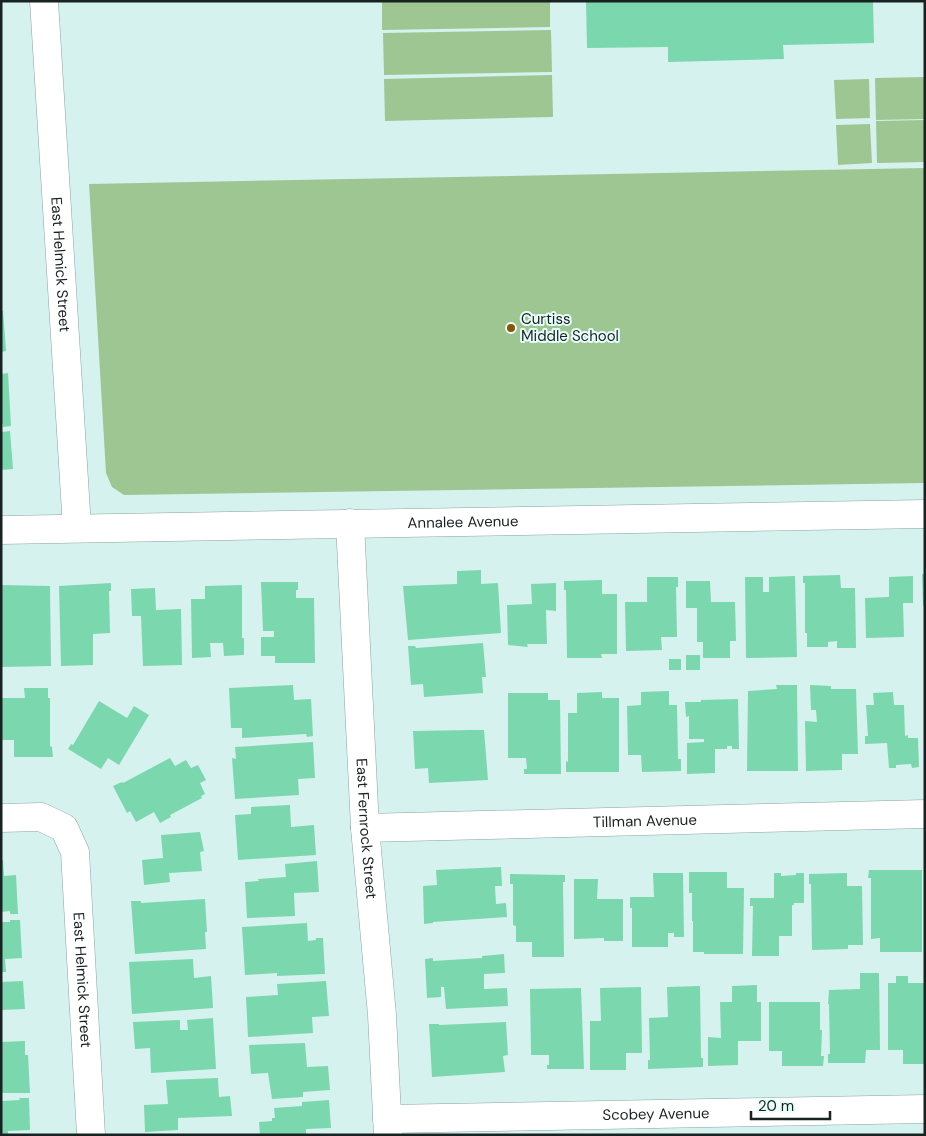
<svg xmlns="http://www.w3.org/2000/svg" width="926" height="1136" font-family="'DM Sans',sans-serif">
<style>
.green{fill:#9ec693}
.building{fill:#7bd7ad}
.lines{fill:none;stroke-linecap:round;stroke-linejoin:round}
.minor-casing{stroke:#8aa4a1;stroke-width:29}
.minor{stroke:#fff;stroke-width:28}
.poi-dot{fill:#8b5405;stroke:#e8fefb;stroke-width:2}
.labels{text-anchor:middle;stroke-width:4;stroke-linejoin:round;paint-order:stroke}
.street-label{font-size:15px;fill:#182221;stroke:#e8fefb}
.poi-label{font-size:15px;fill:#182221;stroke:#e8fefb;text-anchor:start}
</style>
<rect width="100%" height="100%" fill="#d6f2ef"/>
<path class="green" d="M 382,1 L 550,1 L 550,27 L 382,30 Z
M 551,30 L 552,72 L 384,75 L 383,33 Z
M 552,75 L 553,117 L 385,121 L 384,79 Z
M 925,77 L 925,119 L 876,120 L 875,78 Z
M 869,79 L 870,118 L 836,119 L 834,80 Z
M 925,120 L 925,162 L 877,163 L 876,121 Z
M 870,124 L 872,163 L 838,165 L 836,125 Z
M 925,168 L 925,483 L 124,495 L 112,487 L 106,473 L 89,184 Z"/>
<path class="building" d="M 586,1 L 873,1 L 874,43 L 783,45 L 784,59 L 668,62 L 668,47 L 587,48 Z
M 1,311 L 3,311 L 6,351 L 1,352 Z
M 8,373 L 11,426 L 3,427 L 3,424 L 1,424 L 1,374 Z
M 10,431 L 13,469 L 1,470 L 1,433 L 2,432 Z
M 481,570 L 481,584 L 498,583 L 501,633 L 408,640 L 403,586 L 457,584 L 457,571 Z
M 922,574 L 925,574 L 925,606 L 923,606 Z
M 840,575 L 841,588 L 855,588 L 856,648 L 837,648 L 837,641 L 828,642 L 828,647 L 807,647 L 807,633 L 805,633 L 805,583 L 803,583 L 803,576 Z
M 795,576 L 797,657 L 746,658 L 745,577 L 763,577 L 763,592 L 769,592 L 769,577 Z
M 913,576 L 913,603 L 903,603 L 904,637 L 866,638 L 865,598 L 889,597 L 889,577 Z
M 647,577 L 678,577 L 678,587 L 676,587 L 677,637 L 661,637 L 662,650 L 626,651 L 625,602 L 647,602 Z
M 602,580 L 602,594 L 617,594 L 617,654 L 601,654 L 602,658 L 567,658 L 566,590 L 564,590 L 564,581 Z
M 686,581 L 710,581 L 711,602 L 735,602 L 736,641 L 730,641 L 730,658 L 703,658 L 703,642 L 697,642 L 697,608 L 686,608 Z
M 261,582 L 298,582 L 298,590 L 296,590 L 296,598 L 314,598 L 315,663 L 275,663 L 275,656 L 261,656 L 261,637 L 274,637 L 274,631 L 263,631 Z
M 111,583 L 111,591 L 109,591 L 110,633 L 93,634 L 93,665 L 61,666 L 59,586 Z
M 556,583 L 556,611 L 546,610 L 547,644 L 527,644 L 528,647 L 508,645 L 507,605 L 532,604 L 531,584 Z
M 1,585 L 50,586 L 51,666 L 1,667 Z
M 242,585 L 242,638 L 244,638 L 244,655 L 224,656 L 223,643 L 210,643 L 211,657 L 192,658 L 191,599 L 205,599 L 205,586 Z
M 155,588 L 156,610 L 181,609 L 182,665 L 143,666 L 141,616 L 132,616 L 131,589 Z
M 483,643 L 486,677 L 482,677 L 483,693 L 424,697 L 423,684 L 411,685 L 408,646 L 415,646 L 416,648 Z
M 686,655 L 700,655 L 700,670 L 686,670 Z
M 669,659 L 681,659 L 681,670 L 669,670 Z
M 293,685 L 294,700 L 311,699 L 313,736 L 307,737 L 306,734 L 242,738 L 242,728 L 231,728 L 229,688 Z
M 776,685 L 797,685 L 798,771 L 747,771 L 748,691 L 777,689 Z
M 810,685 L 831,686 L 831,689 L 856,689 L 858,754 L 842,754 L 842,770 L 806,771 L 805,721 L 817,722 L 816,710 L 811,710 Z
M 24,688 L 48,688 L 48,698 L 50,698 L 50,746 L 52,747 L 53,757 L 14,757 L 14,740 L 1,740 L 1,698 L 25,698 Z
M 669,691 L 669,705 L 677,705 L 678,759 L 681,759 L 681,771 L 642,772 L 641,755 L 628,755 L 627,706 L 641,705 L 641,692 Z
M 602,692 L 602,698 L 619,698 L 619,772 L 566,772 L 566,761 L 568,762 L 568,713 L 577,713 L 577,693 Z
M 893,692 L 894,705 L 904,705 L 905,736 L 908,735 L 908,738 L 918,738 L 919,767 L 912,768 L 911,764 L 896,765 L 896,768 L 889,768 L 887,743 L 865,744 L 865,736 L 868,736 L 866,705 L 874,705 L 873,693 Z
M 508,693 L 548,693 L 548,700 L 560,700 L 561,774 L 524,774 L 524,769 L 527,769 L 526,758 L 508,758 Z
M 738,699 L 739,749 L 732,749 L 732,746 L 727,746 L 727,749 L 715,749 L 715,773 L 687,774 L 687,743 L 704,742 L 704,739 L 689,739 L 689,716 L 686,717 L 685,702 L 701,702 L 701,700 Z
M 99,701 L 127,718 L 134,706 L 149,715 L 119,765 L 108,758 L 101,769 L 68,749 L 71,744 L 73,745 Z
M 471,730 L 484,730 L 488,780 L 429,783 L 428,768 L 415,769 L 413,731 Z
M 313,742 L 315,778 L 298,779 L 299,795 L 235,799 L 232,758 L 236,759 L 235,747 Z
M 170,758 L 175,766 L 186,760 L 191,768 L 198,765 L 206,780 L 200,783 L 205,794 L 201,796 L 202,798 L 170,815 L 171,817 L 160,823 L 154,812 L 136,822 L 130,811 L 127,813 L 113,786 L 122,782 L 123,783 Z
M 290,805 L 291,827 L 314,825 L 316,855 L 238,860 L 235,815 L 251,814 L 251,807 Z
M 200,832 L 204,851 L 200,852 L 202,871 L 169,873 L 170,882 L 144,885 L 142,860 L 163,858 L 161,835 Z
M 1,860 L 3,860 L 4,876 L 16,875 L 18,914 L 10,914 L 10,911 L 1,912 Z
M 317,861 L 319,892 L 294,893 L 295,916 L 247,918 L 245,882 L 259,881 L 258,879 L 286,877 L 285,864 Z
M 501,867 L 502,886 L 495,886 L 496,904 L 506,903 L 507,917 L 433,922 L 433,923 L 424,924 L 423,886 L 437,885 L 436,870 Z
M 869,870 L 922,870 L 922,952 L 880,952 L 880,938 L 871,939 L 871,878 L 868,878 Z
M 689,872 L 727,872 L 727,888 L 744,888 L 743,954 L 704,954 L 704,952 L 693,952 L 693,921 L 692,921 L 692,893 L 689,893 Z
M 653,873 L 683,873 L 684,937 L 674,937 L 674,933 L 668,933 L 668,947 L 632,947 L 632,908 L 630,908 L 630,897 L 654,897 Z
M 774,873 L 781,873 L 781,876 L 796,875 L 796,873 L 804,873 L 804,903 L 794,903 L 794,905 L 792,905 L 792,936 L 779,936 L 779,956 L 752,956 L 753,906 L 750,906 L 750,898 L 774,898 Z
M 847,873 L 847,886 L 862,886 L 863,945 L 848,945 L 848,949 L 812,950 L 811,884 L 809,884 L 809,874 Z
M 510,874 L 565,875 L 565,882 L 563,882 L 564,957 L 532,957 L 532,942 L 516,942 L 516,926 L 513,925 L 513,884 L 510,884 Z
M 574,879 L 598,879 L 597,899 L 623,899 L 623,941 L 604,941 L 604,938 L 574,939 Z
M 205,899 L 207,932 L 205,932 L 206,949 L 135,954 L 131,901 L 141,901 L 141,903 Z
M 10,920 L 20,920 L 22,958 L 5,959 L 6,972 L 1,972 L 1,922 L 10,922 Z
M 307,923 L 308,941 L 316,940 L 316,938 L 323,938 L 325,974 L 277,976 L 277,973 L 245,975 L 242,927 Z
M 504,954 L 505,973 L 484,974 L 484,989 L 507,988 L 508,1006 L 446,1009 L 444,987 L 441,987 L 441,997 L 427,998 L 425,959 L 433,958 L 433,961 L 482,958 L 482,956 Z
M 193,959 L 194,978 L 211,976 L 213,1008 L 132,1014 L 129,962 Z
M 860,973 L 879,973 L 880,1050 L 866,1050 L 865,1063 L 828,1063 L 828,1054 L 830,1054 L 829,1004 L 828,1004 L 829,990 L 860,989 Z
M 896,976 L 908,976 L 908,983 L 925,983 L 925,1064 L 903,1064 L 903,1050 L 888,1050 L 888,983 L 896,983 Z
M 23,981 L 25,1009 L 1,1010 L 1,982 Z
M 326,981 L 329,1016 L 312,1017 L 313,1033 L 248,1037 L 246,997 L 278,995 L 277,984 Z
M 757,985 L 757,1002 L 761,1002 L 761,1041 L 738,1041 L 738,1065 L 708,1066 L 708,1037 L 721,1038 L 720,1002 L 732,1002 L 732,986 Z
M 700,986 L 701,1058 L 703,1058 L 703,1067 L 648,1069 L 648,1060 L 650,1060 L 649,1018 L 668,1017 L 667,987 Z
M 641,987 L 642,1053 L 626,1053 L 626,1070 L 590,1070 L 590,1021 L 601,1021 L 600,988 Z
M 581,988 L 584,1069 L 547,1069 L 547,1065 L 549,1065 L 549,1055 L 531,1055 L 530,989 Z
M 769,1002 L 820,1002 L 820,1030 L 822,1030 L 821,1056 L 824,1056 L 823,1066 L 782,1066 L 782,1051 L 769,1051 Z
M 213,1018 L 216,1069 L 151,1073 L 150,1048 L 135,1049 L 133,1022 L 180,1020 L 180,1030 L 188,1030 L 187,1020 Z
M 506,1022 L 508,1055 L 503,1056 L 505,1072 L 432,1077 L 429,1024 L 439,1024 L 439,1025 Z
M 25,1041 L 25,1055 L 28,1055 L 30,1093 L 1,1093 L 1,1042 Z
M 305,1043 L 307,1067 L 328,1066 L 330,1090 L 303,1092 L 303,1097 L 272,1099 L 268,1073 L 251,1074 L 249,1045 Z
M 218,1078 L 219,1097 L 230,1096 L 232,1116 L 178,1118 L 178,1130 L 145,1132 L 144,1105 L 168,1104 L 166,1080 Z
M 19,1098 L 29,1098 L 30,1130 L 8,1131 L 8,1135 L 1,1135 L 1,1101 L 20,1100 Z
M 329,1100 L 331,1128 L 306,1129 L 306,1135 L 260,1135 L 259,1122 L 272,1121 L 272,1118 L 275,1118 L 274,1108 L 302,1106 L 302,1102 Z"/>
<g class="lines">
<g class="minor-casing">
<g id="minor">
<path id="s1" d="M 44,1 L 77,528"/>
<path id="s2" d="M 350,523 L 365,828 L 382,1015 L 388,1135"/>
<path id="s3" d="M 1,530 L 925,514"/>
<path id="s4" d="M 1,818 L 41,817 L 64,828 L 75,852 L 91,1135"/>
<path id="s5" d="M 365,828 L 925,814"/>
<path id="s6" d="M 387,1119 L 925,1109"/>
</g>
</g>
<use href="#minor" class="minor"/>
</g>
<circle class="poi-dot" cx="511" cy="328" r="5"/>
<g class="labels">
<g class="street-label">
<text dy="5" stroke="none"><textPath href="#s1" startOffset="264">East Helmick Street</textPath></text>
<text dy="5" stroke="none"><textPath href="#s3" startOffset="462">Annalee Avenue</textPath></text>
<text dy="5" stroke="none"><textPath href="#s5" startOffset="280">Tillman Avenue</textPath></text>
<text dy="5" stroke="none"><textPath href="#s2" startOffset="306">East Fernrock Street</textPath></text>
<text dy="5" stroke="none"><textPath href="#s4" startOffset="220">East Helmick Street</textPath></text>
<text dy="5" stroke="none"><textPath href="#s6" startOffset="269">Scobey Avenue</textPath></text>
</g>
<g class="poi-label">
<text x="521" y="324">Curtiss<tspan x="521" dy="17">Middle School</tspan></text>
</g>
</g>
<rect width="926" height="1136" fill="none" stroke="#182221" stroke-width="5"/>
<path d="M751 1111v8h79v-8" fill="none" stroke="#182221" stroke-width="2.5"/>
<text x="758" y="1111" font-size="15" fill="#182221" stroke="#e8fefb" stroke-width="4" paint-order="stroke">20 m</text>
</svg>
